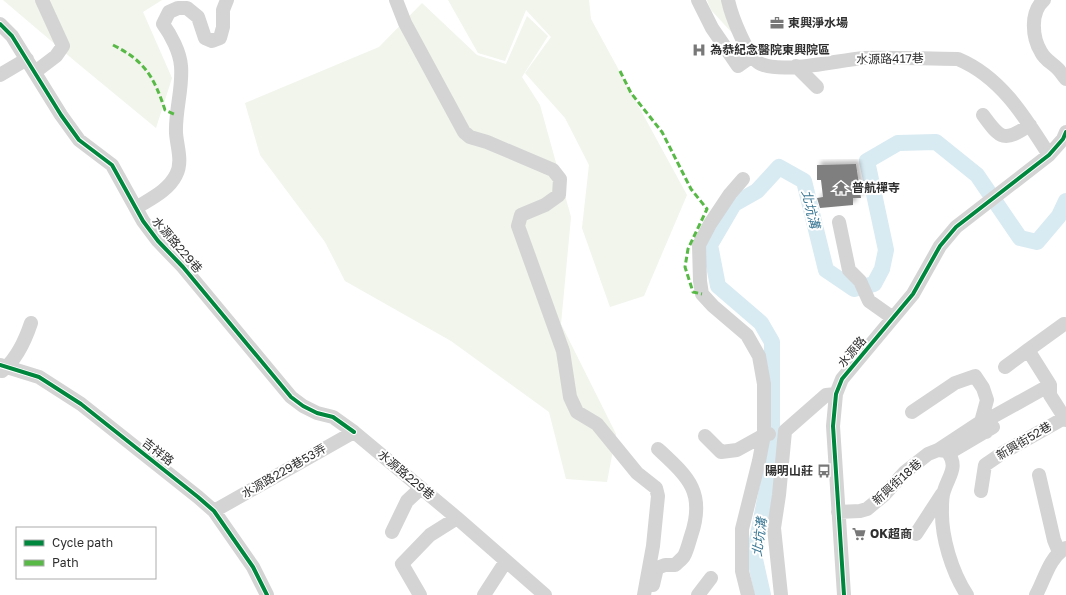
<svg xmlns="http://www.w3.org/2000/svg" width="1066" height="595" font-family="'Golos Text','Noto Sans TC',sans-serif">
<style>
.green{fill:#f1f5ec}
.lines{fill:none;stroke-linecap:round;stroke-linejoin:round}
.river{stroke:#d8eaf2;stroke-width:16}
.building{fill:#7f7f7f;filter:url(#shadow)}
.minor{stroke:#d4d4d4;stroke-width:14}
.quiet{stroke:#58b947;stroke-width:3;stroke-dasharray:6 3;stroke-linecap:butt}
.cycleway-casing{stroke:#fff;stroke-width:6}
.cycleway{stroke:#00873e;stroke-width:4}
.labels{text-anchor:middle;stroke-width:4;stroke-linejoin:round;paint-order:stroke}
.poi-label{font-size:12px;font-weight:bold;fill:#2f2f2f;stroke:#fff;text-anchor:start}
.street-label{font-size:12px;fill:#2f2f2f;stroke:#fff}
.water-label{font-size:13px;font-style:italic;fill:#3a7794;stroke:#fff}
</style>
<defs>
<filter id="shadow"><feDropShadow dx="3.5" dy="-3.5" stdDeviation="2" flood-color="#0004"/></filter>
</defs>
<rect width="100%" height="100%" fill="#fff"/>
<path class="green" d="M 3,0 L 162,0 L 143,12 L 172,78 L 156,128 L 76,62 Z
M 448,0 L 589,0 L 591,19 L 687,195 L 644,296 L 610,307 L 582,228 L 589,165 L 565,118 L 525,73 L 551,37 L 526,10 L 505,61 L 478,53 Z
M 707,0 L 723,0 L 734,35 L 711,10 Z
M 422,3 L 477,55 L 506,64 L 527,16 L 548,36 L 522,77 L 540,105 L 571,217 L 561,324 L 616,434 L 607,482 L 566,479 L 549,412 L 451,341 L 345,281 L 325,242 L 260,155 L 245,103 L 379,47 Z"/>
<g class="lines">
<path class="river" d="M 763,595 L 754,555 L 772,464 L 772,342 L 761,323 L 718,286 L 710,245 L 734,204 L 757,191 L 779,167 L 804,181 L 826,270 L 854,289 L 874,284 L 882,269 L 886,250 L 867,161 L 898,143 L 936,142 L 977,175 L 1020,238 L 1037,242 L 1059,216 L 1066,201"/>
</g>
<path class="building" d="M 856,164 L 861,198 L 853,198 L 853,205 L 820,208 L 817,198 L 823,197 L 821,180 L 817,180 L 817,165 Z"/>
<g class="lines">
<path class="minor" d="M 396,0 L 405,23 L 464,132 L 470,137 L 487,142 L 553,170 L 560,179 L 559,195 L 545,205 L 521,215 L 518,226 L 563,351 L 570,397 L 577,412 L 597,424 L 637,473 L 656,488 L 658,496 L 653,546 L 644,595
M 698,0 L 712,28 L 738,66 L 752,56
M 728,0 C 731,14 747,58 761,64 C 784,74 838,60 864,58 C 895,57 927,59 958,59 C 1001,77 1025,117 1049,155
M 1044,0 C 1030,12 1032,37 1041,52 C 1045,60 1052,63 1058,69 C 1061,72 1063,76 1066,79
M 0,24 L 12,36 L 61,115 L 79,140 L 112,165 L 143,221 L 158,241 L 183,267 L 291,397 L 303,406 L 317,413 L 333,417 L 354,432 L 457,518 L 545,595
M 796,66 L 817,87
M 35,72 L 56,56 L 63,46 L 42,0
M 0,75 L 27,59
M 983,115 C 1001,140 1004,142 1030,125
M 743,179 L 730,194 L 710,224 L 699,245 L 700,281 L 702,294 L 713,306 L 747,335 L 759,356 L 764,384 L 764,435 L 759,461 L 742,529 L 742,571 L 748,595
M 136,208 C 150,199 168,191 176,175 C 183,162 177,147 176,133 C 175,111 183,88 181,66 C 180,52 171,35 163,24 L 169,12 L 178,8 L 187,8 L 198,17 L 205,38 L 212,41 L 220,38 L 223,27 L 223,10 L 227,0
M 839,222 L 849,270 L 860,281 L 869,301 L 893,318
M 0,365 L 39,377 L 81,404 L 198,497 L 214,511 L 253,567 L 267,595
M 1005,367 L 1028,350
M 2,371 C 17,359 25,341 31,323
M 1050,385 L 1028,350 L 1064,324
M 1050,385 L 1050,395 L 1066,420
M 912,412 L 955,383 L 975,376 L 983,388 L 987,400 L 981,422 L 986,432
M 705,436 L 721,452 L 737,450 L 764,435 L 769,434
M 938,450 L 979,423 L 987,420 L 1050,385
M 954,450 L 993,427
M 1039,475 L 1054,540 L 1059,552
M 981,491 L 985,465 L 1004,452 L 1066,417
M 214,511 L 354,432
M 838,512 L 860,511 L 867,509 L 884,495 L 905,472 L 928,454 L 938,450 L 947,451 C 959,467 949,475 944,491 C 942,496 942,504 942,509 C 941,537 952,572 967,595
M 392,532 L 407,501 L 421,488
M 916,534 L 942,494
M 653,585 L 657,568 L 665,565 L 675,565 C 678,562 682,559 684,556 C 687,551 689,542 691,536 C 706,492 688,477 658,449
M 420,595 L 402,564 L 430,535 L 457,518
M 484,595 L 506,561
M 698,595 L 711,578
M 781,595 L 774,528 L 779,495 L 785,431 L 826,395 L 836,394
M 844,595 L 833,426 L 836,394 L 842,379 L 913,294 L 940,246 L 956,227 L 1049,155 L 1063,139 L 1066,132
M 1036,595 C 1045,579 1049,557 1066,548"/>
<path class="quiet" d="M 113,45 C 145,61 154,77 165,110 L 176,115
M 620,71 L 631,93 L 662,132 L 691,189 L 707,209 L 688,249 L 685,267 L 693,292 L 702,294"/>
<g class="cycleway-casing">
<path id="cycleway" d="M 0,24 L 12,36 L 61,115 L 79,140 L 112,165 L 143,221 L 158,241 L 183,267 L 291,397 L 303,406 L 317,413 L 333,417 L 354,432
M 0,365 L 39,377 L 81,404 L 198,497 L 214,511 L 253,567 L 267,595
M 844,595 L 833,426 L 836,394 L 842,379 L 913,294 L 940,246 L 956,227 L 1049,155 L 1063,139 L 1066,132"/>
</g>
<use href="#cycleway" class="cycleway"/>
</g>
<defs>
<g id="office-bare" transform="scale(1.08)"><path d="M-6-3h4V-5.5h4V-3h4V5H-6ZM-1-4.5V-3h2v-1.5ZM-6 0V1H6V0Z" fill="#787878" stroke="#fff" stroke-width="2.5" paint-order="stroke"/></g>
<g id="hospital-bare" transform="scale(1.08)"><path d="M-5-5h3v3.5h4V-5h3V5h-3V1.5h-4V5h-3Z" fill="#787878" stroke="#fff" stroke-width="2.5" paint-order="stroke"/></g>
<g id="temple-bare" transform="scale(1.08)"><path d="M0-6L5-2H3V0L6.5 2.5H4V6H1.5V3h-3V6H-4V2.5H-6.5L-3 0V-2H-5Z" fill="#787878" stroke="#fff" stroke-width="2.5" paint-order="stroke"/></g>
<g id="bus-bare" transform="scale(1.08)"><path d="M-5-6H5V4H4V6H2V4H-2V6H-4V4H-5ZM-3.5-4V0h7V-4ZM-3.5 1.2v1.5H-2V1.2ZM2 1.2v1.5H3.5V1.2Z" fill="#787878" stroke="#fff" stroke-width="2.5" paint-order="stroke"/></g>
<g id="supermarket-bare" transform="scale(1.08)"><path d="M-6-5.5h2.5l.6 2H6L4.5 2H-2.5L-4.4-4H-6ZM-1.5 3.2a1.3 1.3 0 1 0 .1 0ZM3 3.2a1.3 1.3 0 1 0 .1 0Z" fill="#787878" stroke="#fff" stroke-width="2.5" paint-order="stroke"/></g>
</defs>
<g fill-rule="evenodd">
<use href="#office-bare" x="777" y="23"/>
<use href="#hospital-bare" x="699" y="50"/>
<use href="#temple-bare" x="841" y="188"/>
<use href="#bus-bare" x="824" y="471"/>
<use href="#supermarket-bare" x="859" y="534"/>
</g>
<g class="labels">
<g class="poi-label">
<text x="788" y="27">東興淨水場</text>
<text x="710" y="54">為恭紀念醫院東興院區</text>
<text x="852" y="192">普航禪寺</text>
<text x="813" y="475" text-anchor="end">陽明山莊</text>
<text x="870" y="538">OK超商</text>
</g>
<g class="street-label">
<text transform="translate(890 59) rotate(-1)" y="4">水源路417巷</text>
<text transform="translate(177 245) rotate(49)" y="4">水源路229巷</text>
<text transform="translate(852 352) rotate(-50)" y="4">水源路</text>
<text transform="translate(1024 441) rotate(-31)" y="4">新興街52巷</text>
<text transform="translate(158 452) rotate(38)" y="4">吉祥路</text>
<text transform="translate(284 471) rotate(-30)" y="4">水源路229巷53弄</text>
<text transform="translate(406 475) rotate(40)" y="4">水源路229巷</text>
<text transform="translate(897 482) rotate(-42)" y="4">新興街18巷</text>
</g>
<g class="water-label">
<text transform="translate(811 209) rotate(76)" y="5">北坑溝</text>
<text transform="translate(759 537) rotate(-82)" y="5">北坑溝</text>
</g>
</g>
<rect x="16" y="527" width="140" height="52" fill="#ffffff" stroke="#acacac"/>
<rect x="24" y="540" width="20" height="6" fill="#00873e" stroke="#acacac"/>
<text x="52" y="547" font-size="12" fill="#2f2f2f">Cycle path</text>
<rect x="24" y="560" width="20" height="6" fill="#58b947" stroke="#acacac"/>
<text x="52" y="567" font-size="12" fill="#2f2f2f">Path</text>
</svg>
